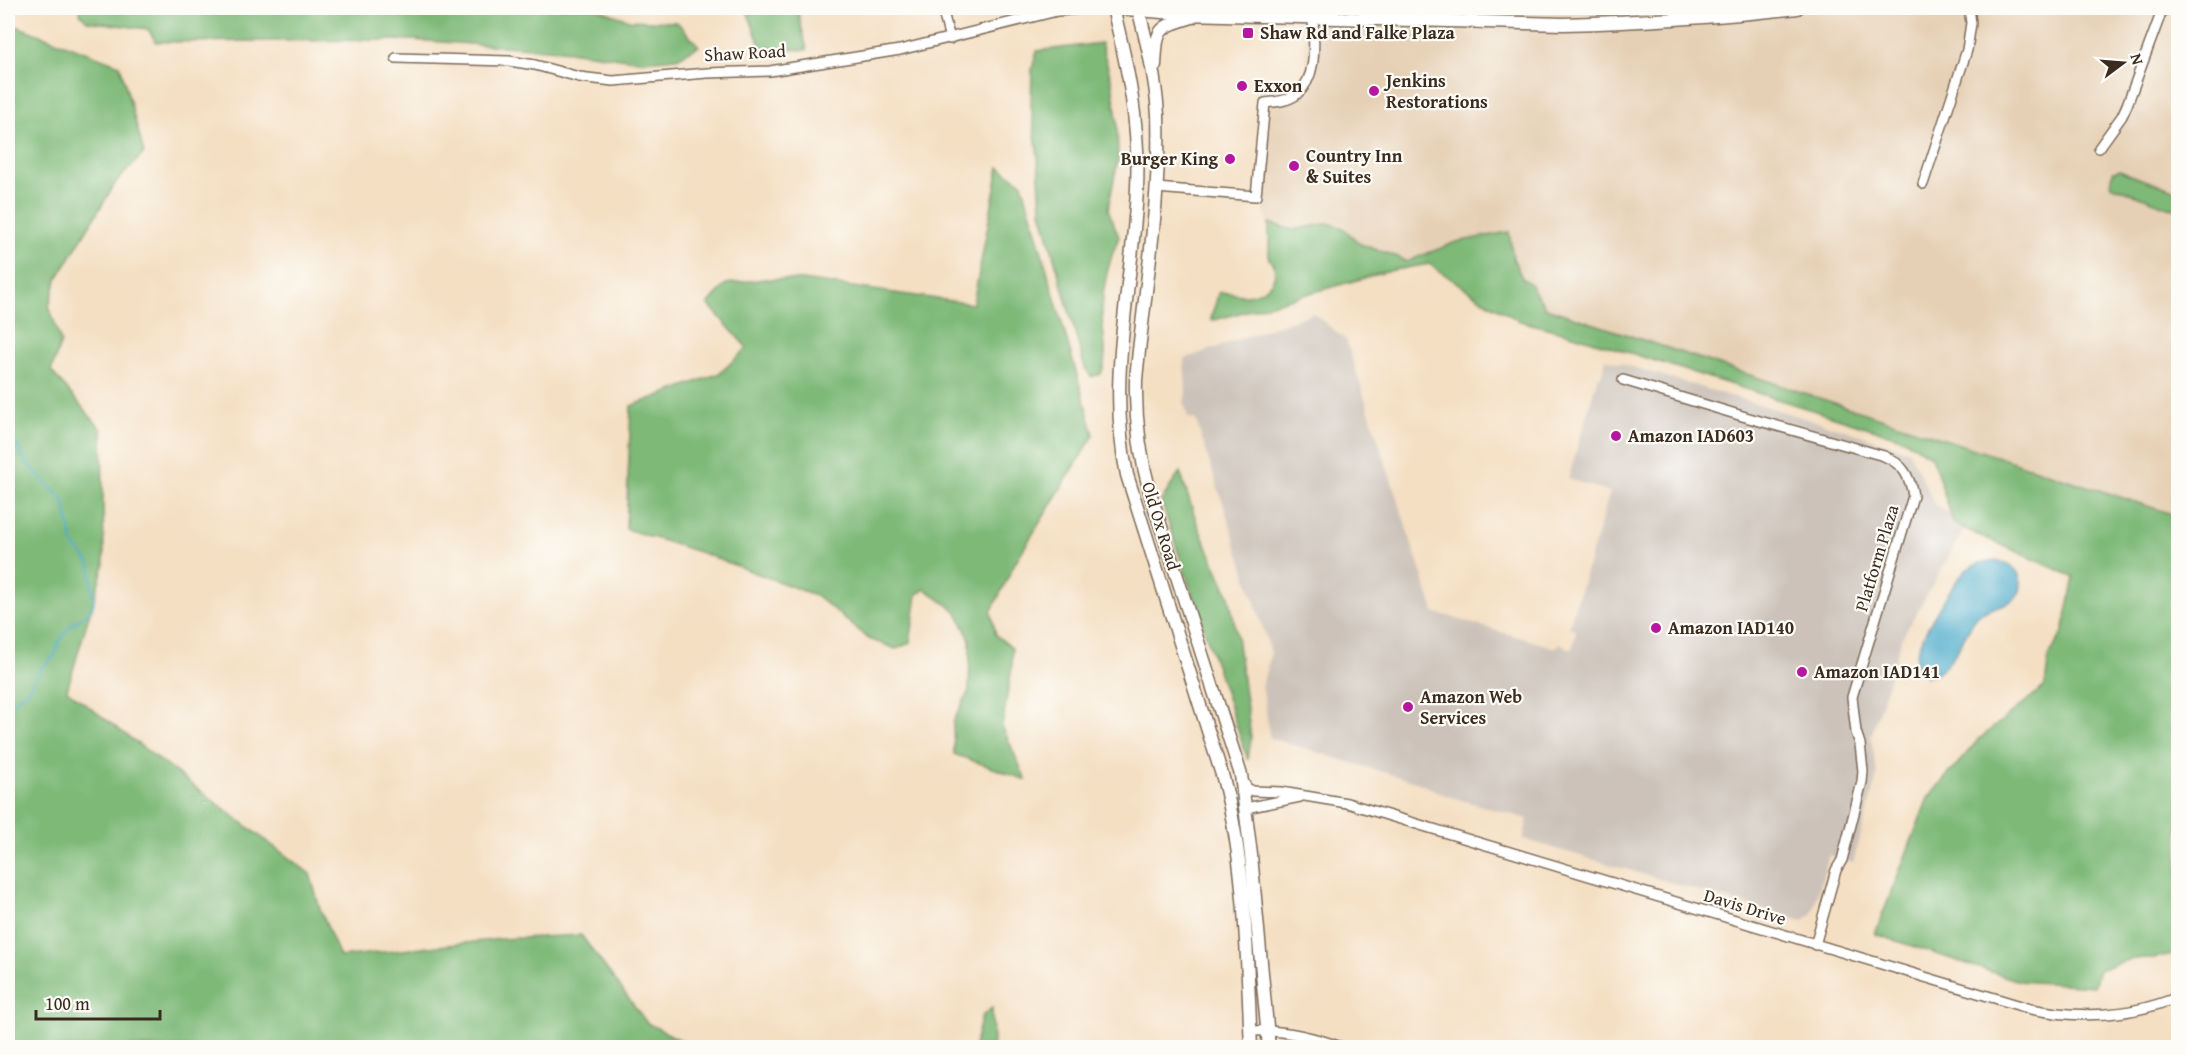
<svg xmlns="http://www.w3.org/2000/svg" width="2186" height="1055" font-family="'Gentium Book Plus',serif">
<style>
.built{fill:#e6d0b5}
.industrial{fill:#ccc2b9}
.forest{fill:#7eb978;stroke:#5c724b;stroke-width:1.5}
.water{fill:#4eaccc;stroke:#446b75;stroke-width:1.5}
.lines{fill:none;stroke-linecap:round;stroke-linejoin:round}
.stream{stroke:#4eaccc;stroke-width:2}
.minor-casing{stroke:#7c6958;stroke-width:12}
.major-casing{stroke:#7c6958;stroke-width:15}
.minor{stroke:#fff;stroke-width:9}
.major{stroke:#fff;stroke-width:12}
.poi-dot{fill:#b5179e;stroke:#fdfcf7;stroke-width:2}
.labels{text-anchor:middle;stroke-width:4.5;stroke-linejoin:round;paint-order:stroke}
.poi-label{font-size:18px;font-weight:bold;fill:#3b2a1e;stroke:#fdfcf7;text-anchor:start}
.street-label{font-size:18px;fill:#3b2a1e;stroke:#fdfcf7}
</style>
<rect width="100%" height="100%" fill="#fdfcf7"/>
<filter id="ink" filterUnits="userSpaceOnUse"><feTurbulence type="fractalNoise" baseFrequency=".0167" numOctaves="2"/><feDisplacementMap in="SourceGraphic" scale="12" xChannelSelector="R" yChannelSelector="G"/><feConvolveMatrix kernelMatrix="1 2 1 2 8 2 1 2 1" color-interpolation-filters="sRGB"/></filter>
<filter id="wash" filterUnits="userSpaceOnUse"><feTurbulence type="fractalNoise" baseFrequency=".008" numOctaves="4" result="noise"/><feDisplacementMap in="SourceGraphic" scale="24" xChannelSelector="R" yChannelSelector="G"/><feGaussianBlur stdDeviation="1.35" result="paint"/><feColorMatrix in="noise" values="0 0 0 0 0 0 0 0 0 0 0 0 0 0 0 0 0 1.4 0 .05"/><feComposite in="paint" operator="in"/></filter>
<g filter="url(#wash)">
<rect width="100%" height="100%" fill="#f4dfc3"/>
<path class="built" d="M 1300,8 L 2177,8 L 2178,191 L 2135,177 L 2120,170 L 2111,185 L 2178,211 L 2178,410 L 2174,429 L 2178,434 L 2178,516 L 1546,308 L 1534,291 L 1531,284 L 1522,278 L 1513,258 L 1511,238 L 1425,254 L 1406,262 L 1398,257 L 1360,244 L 1343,228 L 1293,230 L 1269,223 L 1261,204 L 1270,99 L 1293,91 L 1299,85 L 1305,74 L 1307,64 Z"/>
<path class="industrial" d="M 1313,313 L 1346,340 L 1434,612 L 1556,648 L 1559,643 L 1572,650 L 1576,630 L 1569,627 L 1610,492 L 1568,479 L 1598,376 L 1601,376 L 1606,359 L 1848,431 L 1909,451 L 1935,505 L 1968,523 L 1902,638 L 1871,736 L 1877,775 L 1853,863 L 1829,855 L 1812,914 L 1802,921 L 1523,839 L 1528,819 L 1447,796 L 1419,783 L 1270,738 L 1262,685 L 1271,653 L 1196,420 L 1188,418 L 1184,403 L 1186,392 L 1184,359 Z"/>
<path class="forest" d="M 81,8 L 595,8 L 629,20 L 677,22 L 699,46 L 677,58 L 642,61 L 561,50 L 411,40 L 156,42 L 148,29 L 87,21 L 80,13 Z
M 746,8 L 797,8 L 807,50 L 761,48 Z
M 8,23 L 120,65 L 144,153 L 116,182 L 57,279 L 49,306 L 61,342 L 51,371 L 102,430 L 104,565 L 67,690 L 310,874 L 320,909 L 340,957 L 501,939 L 581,935 L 647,1023 L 694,1047 L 8,1047 Z
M 1101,43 L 1112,82 L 1117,120 L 1118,159 L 1108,209 L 1119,237 C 1109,260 1103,284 1102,309 C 1101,332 1110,352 1101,374 L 1091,377 L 1085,368 L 1041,211 L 1038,157 L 1031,105 L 1032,69 L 1037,51 Z
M 999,167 L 1022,183 L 1094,435 L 1016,561 L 991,612 L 996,635 L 1012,648 L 1012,666 L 1002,726 L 1026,780 L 954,754 L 953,722 L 969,691 L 970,640 L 956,611 L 925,589 L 917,595 L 910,643 L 896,649 L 869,639 L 817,596 L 705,554 L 626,529 L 631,406 L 720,373 L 747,348 L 708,304 L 726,284 L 764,279 L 802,280 L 973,304 Z
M 2120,170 L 2135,177 L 2178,191 L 2178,211 L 2111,185 L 2113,172 Z
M 1269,223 L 1293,230 L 1328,223 L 1343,228 L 1360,244 L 1398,257 L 1406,262 L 1456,242 L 1509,232 L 1513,258 L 1522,278 L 1531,284 L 1534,291 L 1546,308 L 2178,516 L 2178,953 L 2155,958 L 2130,959 L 2099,970 L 2094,986 L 2019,981 L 1875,934 L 1928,798 L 1979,739 L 2045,686 L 2049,655 L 2063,633 L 2074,577 L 1954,524 L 1932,457 L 1904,439 L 1570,334 L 1520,321 L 1481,299 L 1429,264 L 1389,271 L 1211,321 C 1211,311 1217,304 1218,293 C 1228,291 1237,296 1247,295 C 1267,294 1284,275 1269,259 Z
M 1180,472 L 1198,526 L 1229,596 L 1237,636 L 1251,738 L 1248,760 L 1161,501 Z
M 992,1008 L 993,1047 L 974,1047 L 982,1016 Z"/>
<path class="water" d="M 1996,560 C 2007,563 2018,567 2020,579 C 2027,609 1989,602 1976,618 C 1961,637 1953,673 1926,676 C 1917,671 1914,662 1917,652 C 1921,636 1956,576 1969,568 C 1977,563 1987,561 1996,560 Z"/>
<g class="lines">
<path class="stream" d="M 8,428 L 25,461 L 62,499 L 66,509 L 73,545 L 88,561 L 91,569 L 94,601 L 92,609 L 67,629 L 59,642 L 55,655 L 40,670 L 28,690 L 13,701 L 8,715"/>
</g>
</g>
<g filter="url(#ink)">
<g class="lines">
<g class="minor-casing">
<path id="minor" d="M 942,8 L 950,39
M 396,58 L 509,61 L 535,65 L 579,77 L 613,81 L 707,73 L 770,71 L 900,50 L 1057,11 L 1092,8
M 2099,148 L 2122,116 L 2127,105 L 2163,8
M 1923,184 L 1967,50 L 1971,23 L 1969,8
M 1156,188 L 1256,196 L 1265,103 C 1275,102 1289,101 1297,94 C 1321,74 1312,35 1313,8
M 1623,380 L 1749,418 L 1884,456 C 1903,464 1910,476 1913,496 L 1852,697 L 1856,732 L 1860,744 L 1863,771 L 1862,782 L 1842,860 L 1836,870 L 1815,945
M 1243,781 L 1247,788 L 1253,791 L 1281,792 L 1347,803 L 2031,1009 C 2081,1019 2130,1017 2178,997
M 1246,808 L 1300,797
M 1250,1031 C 1283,1029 1314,1037 1344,1048"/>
</g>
<g class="major-casing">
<path id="major" d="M 1113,8 C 1128,68 1140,125 1137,188 C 1133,286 1106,376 1127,475 L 1223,778 C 1246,862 1247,961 1251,1048
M 1114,8 L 1187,14 L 1563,24 C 1641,22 1720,17 1797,8
M 1138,8 C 1147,43 1156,79 1158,115 C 1161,204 1144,292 1136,380 C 1135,420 1140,457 1151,496 L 1241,775 L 1251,855 L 1269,1048
M 1155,65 C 1157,28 1157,28 1192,17"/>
</g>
<use href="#minor" class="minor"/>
<use href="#major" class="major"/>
</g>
</g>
<g class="poi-dot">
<rect x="1242" y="27" width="12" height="12" rx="3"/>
<circle cx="1242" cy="86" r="6"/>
<circle cx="1374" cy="91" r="6"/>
<circle cx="1230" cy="159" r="6"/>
<circle cx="1294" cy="166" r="6"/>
<circle cx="1616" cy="436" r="6"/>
<circle cx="1656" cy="628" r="6"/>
<circle cx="1802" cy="672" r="6"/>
<circle cx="1408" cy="707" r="6"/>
</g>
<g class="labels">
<g class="poi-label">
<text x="1260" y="39">Shaw Rd and Falke Plaza</text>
<text x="1386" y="87">Jenkins<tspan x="1386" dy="21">Restorations</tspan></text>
<text x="1254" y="92">Exxon</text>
<text x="1306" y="162">Country Inn<tspan x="1306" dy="21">&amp; Suites</tspan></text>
<text x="1218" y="165" text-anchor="end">Burger King</text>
<text x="1628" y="442">Amazon IAD603</text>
<text x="1668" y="634">Amazon IAD140</text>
<text x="1814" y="678">Amazon IAD141</text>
<text x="1420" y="703">Amazon Web<tspan x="1420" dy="21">Services</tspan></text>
</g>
<g class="street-label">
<text transform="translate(745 53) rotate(-3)" y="6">Shaw Road</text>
<text transform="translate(1161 526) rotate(73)" y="6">Old Ox Road</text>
<text transform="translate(1877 558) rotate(-73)" y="6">Platform Plaza</text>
<text transform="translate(1745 907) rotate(17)" y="6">Davis Drive</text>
</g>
</g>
<rect width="2186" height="1055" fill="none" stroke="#fdfcf7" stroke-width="30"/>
<g transform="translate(2123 63) rotate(74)" stroke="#fdfcf7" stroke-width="4.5" paint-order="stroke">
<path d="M0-4.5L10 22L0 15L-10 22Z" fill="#3b2a1e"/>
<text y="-9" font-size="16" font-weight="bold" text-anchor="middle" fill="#3b2a1e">N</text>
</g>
<path d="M36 1010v9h124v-9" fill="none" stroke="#3b2a1e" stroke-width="3"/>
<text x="45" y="1010" font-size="18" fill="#3b2a1e" stroke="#fdfcf7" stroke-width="4.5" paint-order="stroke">100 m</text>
</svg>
